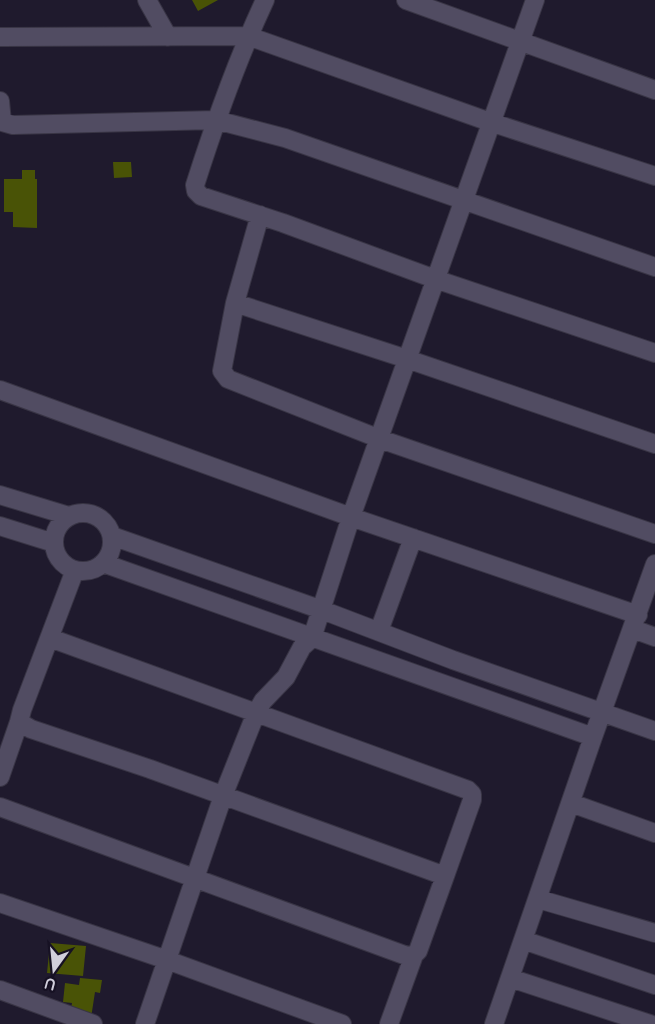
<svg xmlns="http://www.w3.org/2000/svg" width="655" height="1024" font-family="Quicksand,sans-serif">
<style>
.building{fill:#495306}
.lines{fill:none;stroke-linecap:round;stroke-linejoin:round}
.minor-casing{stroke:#393545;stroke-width:20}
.minor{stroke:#514c62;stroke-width:18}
</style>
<rect width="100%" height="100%" fill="#1f1a2d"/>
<path class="building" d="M 192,0 L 218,0 L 198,11 Z
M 113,162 L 131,162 L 132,177 L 114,178 Z
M 22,170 L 35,170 L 35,179 L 37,179 L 37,228 L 13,227 L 13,212 L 4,212 L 4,179 L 22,179 Z
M 50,943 L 86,946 L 83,976 L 47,973 Z
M 80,978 L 102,980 L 100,993 L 95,992 L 91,1018 L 70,1015 L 72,1003 L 63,1002 L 65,983 L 79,985 Z"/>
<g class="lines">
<g class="minor-casing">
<path id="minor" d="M 147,0 L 168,37
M 265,0 C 237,60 215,122 195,185 L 196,191 L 201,196 L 283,223 L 435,279 L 655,353
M 406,0 L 655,90
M 0,37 L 248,36 L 490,122 L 655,176
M 0,101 L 2,122 L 13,125 L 216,120 L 285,138 L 655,267
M 260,215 L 235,303 L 407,359 L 655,444
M 235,303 L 222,371 L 228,379 L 380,439 L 655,534
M 0,390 L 351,517 L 638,615
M 0,495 L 69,516
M54 542a29 29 0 1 1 58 0a29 29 0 1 1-58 0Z
M 0,526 L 54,543
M 112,536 L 322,610 L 453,660 L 655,731
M 103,563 L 593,737
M 633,629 L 655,637
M 379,631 L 413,538
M 50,638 L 468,790 L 472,794 L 472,800 L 445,876 L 150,769 L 31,729 L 19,722 L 22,710 L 75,570
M 0,777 L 19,722
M 571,803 L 655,833
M 0,807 L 407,956 L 414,955 L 418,951 L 445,876
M 538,899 L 655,933
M 0,903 L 167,960 L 342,1024
M 523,940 L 655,985
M 510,978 L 650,1024
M 0,990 L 93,1024
M 145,1024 L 223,796 L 256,713 L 263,701 L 286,677 L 302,647 L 312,638 L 351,517 L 535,0
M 389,1024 L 414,955
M 494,1024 L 593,737 L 655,564"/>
</g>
<use href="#minor" class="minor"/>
</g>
<g transform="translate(54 970) rotate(195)" stroke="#161123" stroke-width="4.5" paint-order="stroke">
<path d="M0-4.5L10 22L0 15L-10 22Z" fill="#d1cfdc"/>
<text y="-9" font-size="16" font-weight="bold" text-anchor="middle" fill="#d1cfdc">U</text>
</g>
</svg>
